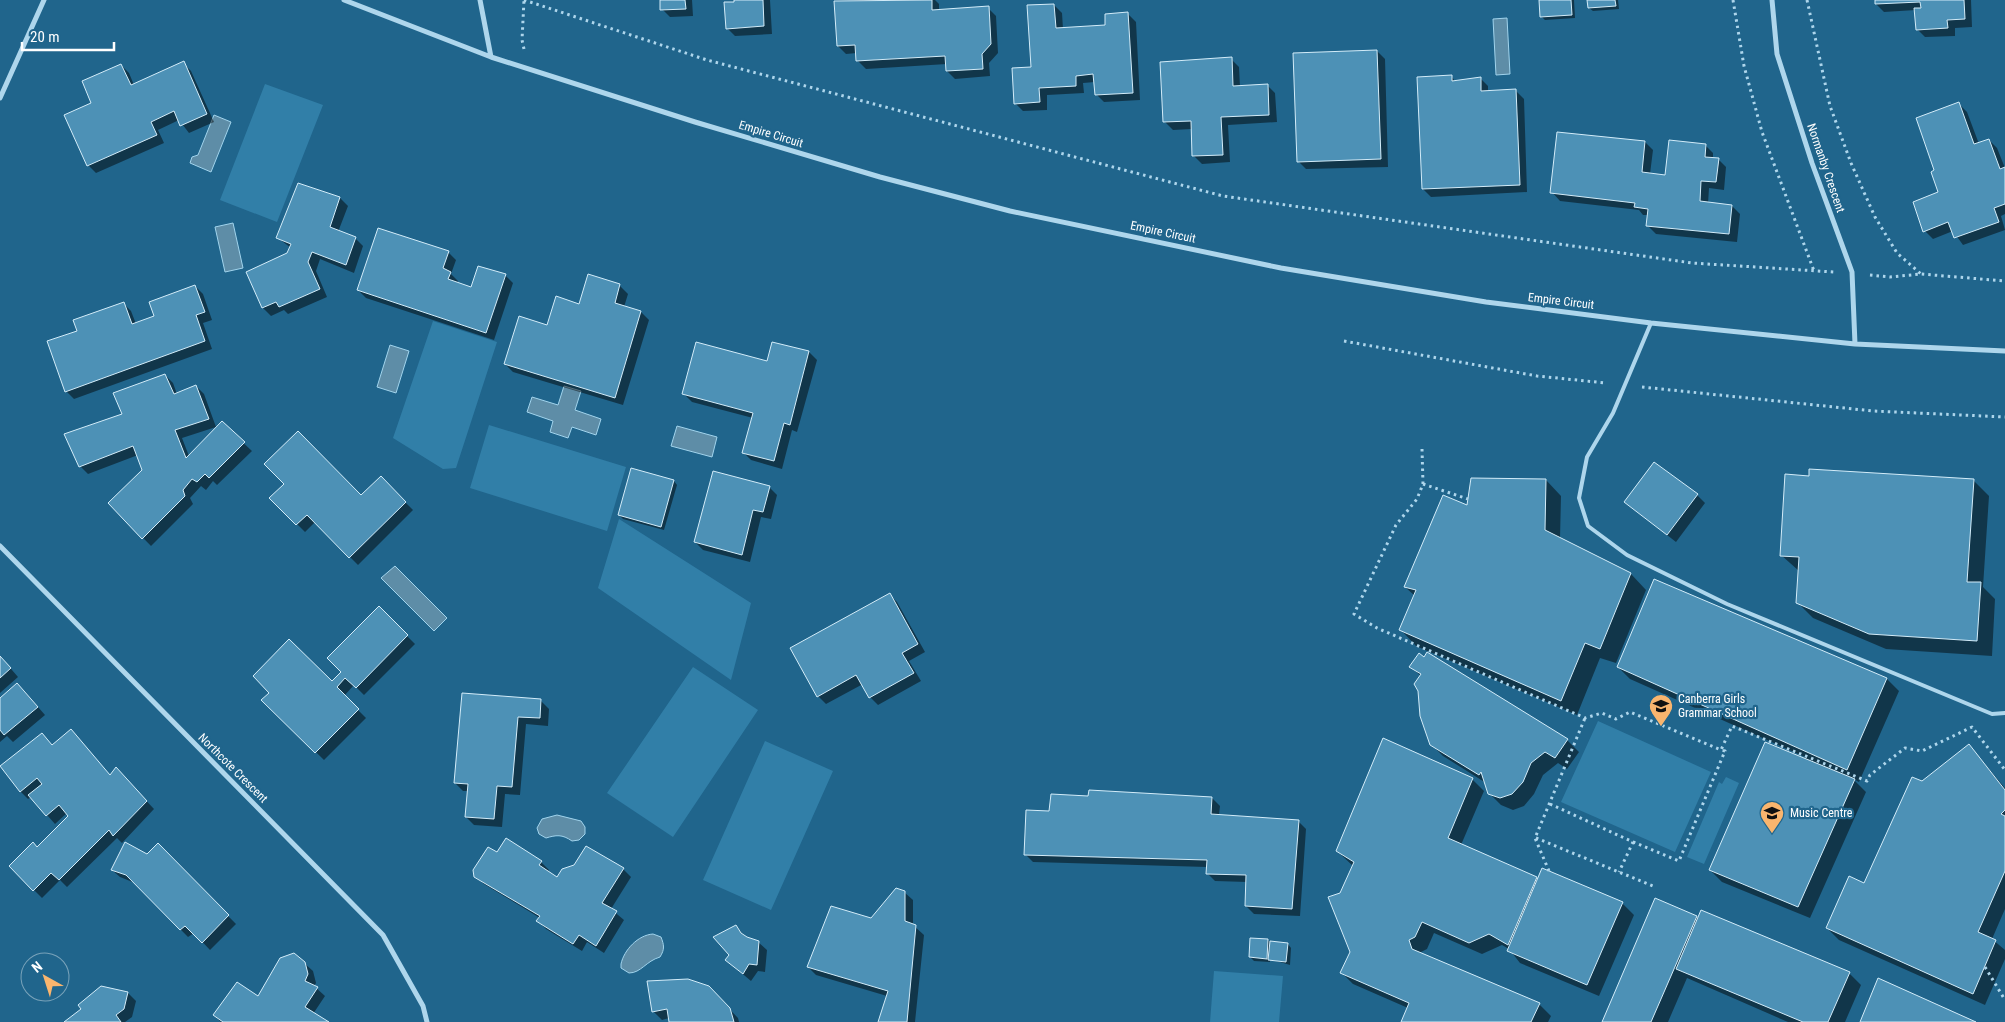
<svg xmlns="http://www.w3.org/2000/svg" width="2005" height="1022" font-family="'Roboto Condensed',sans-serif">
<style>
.green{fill:#317fa8}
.water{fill:#5e8da7;stroke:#a1d4ed}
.shadow{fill:#0007}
.building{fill:#4d91b6;stroke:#d3ecf9}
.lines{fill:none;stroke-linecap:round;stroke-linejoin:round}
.path{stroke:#aed6ec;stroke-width:3;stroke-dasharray:2.5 4;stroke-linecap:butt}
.service{stroke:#aed6ec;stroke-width:4}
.minor{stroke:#aed6ec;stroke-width:5}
.labels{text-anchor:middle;stroke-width:4.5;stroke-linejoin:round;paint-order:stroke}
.street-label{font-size:12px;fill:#fff;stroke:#20658c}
.poi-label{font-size:12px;fill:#fff;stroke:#20658c;text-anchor:start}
</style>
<rect width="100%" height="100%" fill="#20658c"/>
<path class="green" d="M 265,84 L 323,105 L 277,222 L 220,200 Z
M 433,321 L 497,342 L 456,468 L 443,469 L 393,438 Z
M 489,425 L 626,467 L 607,531 L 470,488 Z
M 619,519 L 751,603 L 731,680 L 598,588 Z
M 693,667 L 758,710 L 673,837 L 607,793 Z
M 1598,721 L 1711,772 L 1675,852 L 1561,802 Z
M 765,741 L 833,771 L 771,910 L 703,880 Z
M 1726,777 L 1739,783 L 1704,864 L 1687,857 L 1719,782 L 1722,784 Z
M 1214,971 L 1283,976 L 1279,1022 L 1210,1022 Z"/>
<path class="water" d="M 1507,18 L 1510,74 L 1496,75 L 1493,19 Z
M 214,115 L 231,122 L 211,172 L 190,163 L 192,157 L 198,155 Z
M 233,223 L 243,268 L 225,272 L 215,227 Z
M 390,345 L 409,351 L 396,393 L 377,387 Z
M 564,386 L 581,391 L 575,410 L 601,419 L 596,435 L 572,427 L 568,438 L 550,432 L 553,421 L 527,412 L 532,397 L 558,405 Z
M 677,426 L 717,437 L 712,457 L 671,446 Z
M 395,566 L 447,618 L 434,631 L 381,578 Z
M 557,815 L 581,821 L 585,827 L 585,834 L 579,840 L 572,841 C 562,834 556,835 546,838 L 539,834 L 537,828 L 542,819 Z
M 653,934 L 661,937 C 664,945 665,949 660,957 C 646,961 641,973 629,973 L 621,968 L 621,964 C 624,950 638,935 653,934 Z"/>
<path class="shadow" d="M 661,0 L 692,0 L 693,16 L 670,17 L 662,9 Z
M 735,0 L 770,0 L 772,34 L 735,36 L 727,28 Z
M 864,0 L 935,0 L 939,4 L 939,11 L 988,8 L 996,16 L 998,53 L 989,63 L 990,76 L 955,79 L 947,71 L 947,64 L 866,69 L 858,61 L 857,53 L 846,54 L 838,46 L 835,2 Z
M 1541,0 L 1574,0 L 1575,18 L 1545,20 L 1542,17 Z
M 1589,0 L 1618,0 L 1619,9 L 1593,11 L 1589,8 Z
M 1876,0 L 1971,0 L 1972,27 L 1955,28 L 1955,36 L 1925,37 L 1917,29 L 1916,10 L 1884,12 L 1876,4 Z
M 1054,5 L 1062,13 L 1063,29 L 1107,26 L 1128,14 L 1136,22 L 1140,100 L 1104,102 L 1096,94 L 1095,82 L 1083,83 L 1084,93 L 1047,95 L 1047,110 L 1023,111 L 1015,103 L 1032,69 Z
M 1377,51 L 1385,59 L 1388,167 L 1306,169 L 1298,161 Z
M 1231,59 L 1239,67 L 1240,87 L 1267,85 L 1275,93 L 1277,122 L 1228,125 L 1230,162 L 1202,164 L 1194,156 L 1192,129 L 1173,130 L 1165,122 Z
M 183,63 L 191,71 L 214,122 L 189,133 L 179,120 L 158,130 L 164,143 L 96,173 L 88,165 L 93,103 L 121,65 L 129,73 L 134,85 Z
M 1451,76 L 1456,82 L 1480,78 L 1488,86 L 1488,92 L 1516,91 L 1524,99 L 1527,192 L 1431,197 L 1423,189 Z
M 1959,104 L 1967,112 L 1979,144 L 1989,140 L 1997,148 L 2005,168 L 2005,214 L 2001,216 L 2005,230 L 1963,245 L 1953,231 L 1933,239 L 1925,231 L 1940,193 L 1936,171 Z
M 1645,142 L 1653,150 L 1650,174 L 1666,176 L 1705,145 L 1713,153 L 1713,159 L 1718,159 L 1726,167 L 1724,190 L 1709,188 L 1708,204 L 1732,206 L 1740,214 L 1737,242 L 1656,234 L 1648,226 L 1649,215 L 1643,215 L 1639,210 L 1560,201 L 1552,192 Z
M 299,184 L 340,198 L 348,206 L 338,232 L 355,238 L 363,246 L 354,273 L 320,259 L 316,271 L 327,297 L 288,314 L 284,310 L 271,316 L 263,308 L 248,273 L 288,254 L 291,248 L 278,238 Z
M 448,252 L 456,260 L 451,274 L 458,281 L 457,283 L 471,289 L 505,275 L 513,283 L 494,340 L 366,298 L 358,290 Z
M 589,276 L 620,286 L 628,294 L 624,307 L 641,312 L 649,320 L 623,405 L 513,372 L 505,364 L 548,326 L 580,305 Z
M 195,286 L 203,294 L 212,320 L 203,323 L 212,349 L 74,399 L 66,391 L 79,332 L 123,303 L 131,311 L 136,324 L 156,317 Z
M 773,343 L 809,352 L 817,360 L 797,432 L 792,430 L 782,469 L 751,460 L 743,452 L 753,418 L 692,402 L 684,394 L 768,363 Z
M 165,375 L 173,383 L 177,394 L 196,386 L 204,394 L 216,427 L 182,438 L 189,456 L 222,423 L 252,451 L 217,485 L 213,481 L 206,490 L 201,486 L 190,498 L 193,504 L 151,546 L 110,504 L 143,470 L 138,455 L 88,474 L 80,466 L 123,415 Z
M 381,478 L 413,510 L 358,565 L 315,522 L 305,532 L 271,498 L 361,497 Z
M 1546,480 L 1561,496 L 1560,539 L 1631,574 L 1646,590 L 1616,663 L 1600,658 L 1577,715 L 1416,646 L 1401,630 L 1415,596 L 1405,587 L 1468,507 Z
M 1973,480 L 1989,496 L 1983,587 L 1995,599 L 1992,656 L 1886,649 L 1813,618 L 1797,602 L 1799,571 L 1781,555 Z
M 674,481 L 677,485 L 664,530 L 623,519 L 619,515 Z
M 769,487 L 777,495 L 771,519 L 761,517 L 750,562 L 703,550 L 695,542 Z
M 1697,495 L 1705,503 L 1676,542 L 1625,502 Z
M 1655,580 L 1887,679 L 1899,691 L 1859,782 L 1853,779 L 1866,792 L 1810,918 L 1722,882 L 1710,870 L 1805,757 L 1630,679 L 1618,667 Z
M 889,594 L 897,602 L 925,652 L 909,661 L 921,681 L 878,705 L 870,697 L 863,684 L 826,704 L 818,696 L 792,649 Z
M 379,608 L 415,644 L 364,695 L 354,685 L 344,696 L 366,718 L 324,760 L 263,700 L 332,683 L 342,672 Z
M 0,656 L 18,677 L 0,693 Z
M 1411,667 L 1567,740 L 1579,752 L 1567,769 L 1558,763 L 1543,775 L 1534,794 L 1524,806 L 1513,810 L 1501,805 L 1489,793 L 1486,783 L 1443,756 L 1431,744 L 1421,676 Z
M 25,692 L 45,715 L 13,742 L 7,736 L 0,742 L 0,700 Z
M 463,694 L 541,701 L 549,709 L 548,726 L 526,724 L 520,795 L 505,794 L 502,827 L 474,825 L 466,817 L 468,791 L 463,791 L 455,783 Z
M 42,735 L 53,746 L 111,776 L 124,777 L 154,809 L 122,843 L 117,838 L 67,887 L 60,880 L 42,898 L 10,866 L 38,848 L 70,816 L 67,813 L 55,824 L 31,797 L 28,799 L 20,791 L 1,767 Z
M 1969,746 L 2005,788 L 2005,909 L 1992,939 L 2005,950 L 2005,959 L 1985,1005 L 1839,940 L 1827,928 L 1865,884 L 1922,782 Z
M 1472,779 L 1484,791 L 1461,845 L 1538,880 L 1622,903 L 1634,915 L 1599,996 L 1520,963 L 1509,949 L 1502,945 L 1482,954 L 1434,933 L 1427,949 L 1419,953 L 1539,1004 L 1551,1016 L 1548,1022 L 1402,1022 L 1408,1008 L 1353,984 L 1341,972 L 1351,952 L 1341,894 L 1353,866 L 1337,851 Z
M 1212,798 L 1220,806 L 1219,815 L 1298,821 L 1306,829 L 1300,916 L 1254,914 L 1246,906 L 1247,882 L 1215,881 L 1207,873 L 1207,867 L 1033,862 L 1025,854 L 1050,812 Z
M 158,845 L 236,924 L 210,950 L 194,933 L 188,937 L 135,883 L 120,877 L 112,870 L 147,855 Z
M 497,854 L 541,862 L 549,870 L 547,872 L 558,879 L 623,869 L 631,877 L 611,909 L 624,920 L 604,953 L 587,942 L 582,951 L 546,929 L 538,921 L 540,918 L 484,884 L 475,876 Z
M 904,892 L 913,900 L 913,925 L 924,935 L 915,1022 L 879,1022 L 887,996 L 816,975 L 808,967 Z
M 1696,917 L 1849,973 L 1861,985 L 1845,1022 L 1788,1022 L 1687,978 L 1668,1022 L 1603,1022 Z
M 736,926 L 746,939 L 758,942 L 767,950 L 765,972 L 758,971 L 751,981 L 726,960 L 730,955 Z
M 1268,940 L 1271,943 L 1288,944 L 1291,948 L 1290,965 L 1270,959 L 1270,962 L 1254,961 L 1250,957 Z
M 304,963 L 313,971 L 316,983 L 314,986 L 325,996 L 313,1014 L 327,1022 L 221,1022 L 214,1015 L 258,997 Z
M 649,982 L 708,987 L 738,1018 L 739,1022 L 670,1022 L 669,1018 L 662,1020 L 654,1012 Z
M 128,993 L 136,1001 L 132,1017 L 125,1022 L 66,1022 Z"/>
<path class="building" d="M 660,0 L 685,0 L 686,9 L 660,10 Z
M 734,0 L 763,0 L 764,26 L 726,29 L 724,2 L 734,2 Z
M 932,0 L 932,10 L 989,6 L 991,44 L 982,54 L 983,69 L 946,71 L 945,56 L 856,61 L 855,45 L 837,46 L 834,1 Z
M 1539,0 L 1571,0 L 1572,15 L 1540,17 Z
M 1587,0 L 1615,0 L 1616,6 L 1588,8 Z
M 1875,0 L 1964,0 L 1965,19 L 1947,20 L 1948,28 L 1916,30 L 1914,8 L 1921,8 L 1920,2 L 1875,4 Z
M 1054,4 L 1056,28 L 1105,25 L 1105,14 L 1128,12 L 1133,93 L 1095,95 L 1093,74 L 1076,76 L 1076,86 L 1039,88 L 1040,102 L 1014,104 L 1012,68 L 1031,67 L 1027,5 Z
M 1377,50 L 1381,159 L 1297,162 L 1293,53 Z
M 1232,57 L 1233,86 L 1268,84 L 1269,115 L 1221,117 L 1223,155 L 1192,156 L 1191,121 L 1163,122 L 1160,62 Z
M 184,61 L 207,114 L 180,126 L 174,111 L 151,122 L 157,135 L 87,166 L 64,115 L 91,103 L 82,81 L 121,64 L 131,85 Z
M 1452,75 L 1452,81 L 1481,77 L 1481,91 L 1516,89 L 1520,185 L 1422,189 L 1417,77 Z
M 1959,102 L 1974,144 L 1989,139 L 2000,169 L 2005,167 L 2005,204 L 1994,208 L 1999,222 L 1954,238 L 1948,222 L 1923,232 L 1913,202 L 1938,192 L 1931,172 L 1934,170 L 1916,118 Z
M 1557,132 L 1645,141 L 1642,172 L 1665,175 L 1669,140 L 1706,144 L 1705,157 L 1719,158 L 1716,182 L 1701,181 L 1700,201 L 1732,205 L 1729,234 L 1646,226 L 1648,209 L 1634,207 L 1635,203 L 1550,193 Z
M 298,183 L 340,197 L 330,227 L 356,237 L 346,265 L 312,252 L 308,262 L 320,289 L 279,307 L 276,302 L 262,308 L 246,272 L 287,253 L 291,244 L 276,238 Z
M 378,228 L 449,251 L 443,268 L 451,272 L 448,279 L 471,287 L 478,266 L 506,274 L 486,333 L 357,290 Z
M 588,274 L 620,284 L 615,303 L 641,311 L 615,398 L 504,364 L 519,316 L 547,325 L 556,296 L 579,304 Z
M 195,285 L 205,312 L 196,315 L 205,341 L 65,392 L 47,341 L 77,331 L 73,320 L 124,302 L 132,324 L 154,316 L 149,302 Z
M 696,342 L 767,361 L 772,342 L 809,351 L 790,425 L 784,423 L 774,461 L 742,453 L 753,413 L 682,394 Z
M 165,374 L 174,394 L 196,385 L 209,419 L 175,430 L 186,458 L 222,421 L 245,442 L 209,478 L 205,474 L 197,482 L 192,479 L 183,490 L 185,496 L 142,539 L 108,503 L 142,470 L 133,446 L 79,467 L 64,434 L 122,414 L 113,393 Z
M 298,431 L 361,495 L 381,476 L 406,502 L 349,558 L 307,515 L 296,525 L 269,498 L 284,484 L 264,464 Z
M 1654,462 L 1698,494 L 1667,535 L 1624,502 Z
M 631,468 L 674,480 L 661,527 L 618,515 Z
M 1809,469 L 1974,479 L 1967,582 L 1981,582 L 1977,641 L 1869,634 L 1796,603 L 1799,557 L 1780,556 L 1785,474 L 1809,476 Z
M 713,471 L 770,486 L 763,512 L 753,510 L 742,555 L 694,542 Z
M 1471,478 L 1546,479 L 1545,530 L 1631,573 L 1600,649 L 1585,643 L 1561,701 L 1399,630 L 1416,590 L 1404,587 L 1443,495 L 1467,505 Z
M 1654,579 L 1887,678 L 1847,770 L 1617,667 Z
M 890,593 L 918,644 L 902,653 L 914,673 L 869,698 L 856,675 L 817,697 L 790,648 Z
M 379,606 L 408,635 L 356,688 L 345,678 L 337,687 L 359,709 L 315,753 L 261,700 L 269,693 L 253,676 L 289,639 L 332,681 L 341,672 L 327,658 Z
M 1427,652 L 1568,739 L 1555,758 L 1545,752 L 1531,763 L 1523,782 L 1512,794 L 1500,798 L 1488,794 L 1481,772 L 1479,775 L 1430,745 L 1420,716 L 1418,691 L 1414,684 L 1421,674 L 1409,667 L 1419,653 L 1424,657 Z
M 0,656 L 11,668 L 0,678 Z
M 17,683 L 38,707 L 4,735 L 0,730 L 0,698 Z
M 462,693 L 541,699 L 540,718 L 518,717 L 512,787 L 497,786 L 494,819 L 465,817 L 468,784 L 454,783 Z
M 71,729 L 110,775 L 116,767 L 147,801 L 113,836 L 109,830 L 59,880 L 51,873 L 33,891 L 9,866 L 33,842 L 37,847 L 68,816 L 59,805 L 46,816 L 28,795 L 42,784 L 37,778 L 20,792 L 0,766 L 42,733 L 52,745 Z
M 1383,738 L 1473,778 L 1448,838 L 1537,877 L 1508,945 L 1489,934 L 1469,943 L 1422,922 L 1415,937 L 1409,940 L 1412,949 L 1540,1003 L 1531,1022 L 1401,1022 L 1409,1003 L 1340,973 L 1350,952 L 1328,897 L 1340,893 L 1354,862 L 1336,851 Z
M 1765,742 L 1855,779 L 1798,907 L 1709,870 Z
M 1969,744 L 2005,790 L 2005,810 L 2001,814 L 2005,816 L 2005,871 L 1978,932 L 1996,940 L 1973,994 L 1826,928 L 1849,876 L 1864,883 L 1912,777 L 1922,781 Z
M 1089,790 L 1212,797 L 1211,814 L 1299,820 L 1292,909 L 1245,906 L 1246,875 L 1206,874 L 1207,860 L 1024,855 L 1026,810 L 1049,811 L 1051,794 L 1088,796 Z
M 506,838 L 542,861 L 539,865 L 557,877 L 562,869 L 574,865 L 586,846 L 624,868 L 602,903 L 617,911 L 596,946 L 579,935 L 573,944 L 536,921 L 540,916 L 474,877 L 473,870 L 488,847 L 497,852 Z
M 125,842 L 147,854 L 158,843 L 229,915 L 202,943 L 185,926 L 180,930 L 126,875 L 111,870 Z
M 1542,868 L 1623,902 L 1587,985 L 1507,951 Z
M 896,888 L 905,891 L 905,921 L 916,925 L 907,1022 L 878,1022 L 888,991 L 807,967 L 831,906 L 871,918 Z
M 1655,898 L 1697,916 L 1651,1022 L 1602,1022 Z
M 1701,910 L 1850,972 L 1828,1022 L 1803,1022 L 1676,969 Z
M 736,925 L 741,933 L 747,937 L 759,941 L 757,965 L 749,964 L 743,974 L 725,960 L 729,955 L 713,937 Z
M 1250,938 L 1268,939 L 1267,959 L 1249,957 Z
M 1270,941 L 1288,943 L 1286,962 L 1268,960 Z
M 294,953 L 305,962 L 308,974 L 305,981 L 318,987 L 305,1007 L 329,1022 L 223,1022 L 213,1015 L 237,982 L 258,996 L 280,958 Z
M 1878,978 L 1976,1022 L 1860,1022 Z
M 688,979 L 709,986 L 730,1008 L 734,1022 L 669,1022 L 667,1009 L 652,1012 L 647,981 Z
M 101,986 L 128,992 L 124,1009 L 116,1015 L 121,1022 L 64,1022 L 81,1009 L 78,1005 Z"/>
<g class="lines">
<path class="path" d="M 524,0 L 707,60 L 1223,196 L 1692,263 L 1834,272
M 1733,0 L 1744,66 L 1762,132 L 1814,271
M 1807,0 L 1830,106 L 1851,163 L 1875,217 L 1897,253 L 1921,274
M 524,49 L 522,40 L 524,0
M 1870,275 L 1890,277 L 1921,274 L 2005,281
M 1344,341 L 1537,376 L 1606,383
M 1642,387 L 1873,411 L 2005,417
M 1422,449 L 1423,484 L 1417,499 L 1396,525 L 1354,614 L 1377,628 L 1585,718 L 1602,713 L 1616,719 L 1630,712 L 1721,750 L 1732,726 L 1867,781 L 1870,775 L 1905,748 L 1922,751 L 1972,727 L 2005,770
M 1423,484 L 1468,499
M 1550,804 L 1633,842 L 1619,872
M 1536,838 L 1653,886
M 1633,842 L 1679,861 L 1725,751 L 1721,750
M 1549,871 L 1535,838 L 1585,718
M 1985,967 L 2005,1000"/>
<path class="service" d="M 1651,323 L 1613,413 L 1587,457 L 1579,498 L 1588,526 L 1627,555 L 1727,604 L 1992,714 L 2005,713"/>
<path class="minor" d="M 344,0 L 491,57 L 695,122 L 880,177 L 1010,211 L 1281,268 L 1486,302 L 1651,323 L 1855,344 L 2005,351
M 480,0 L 491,57
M 1772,0 L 1777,54 L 1812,163 L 1852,272 L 1855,344
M 0,98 L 44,0
M 0,546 L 383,935 L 423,1006 L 427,1022"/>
</g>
<defs>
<g id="school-pin" transform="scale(1.25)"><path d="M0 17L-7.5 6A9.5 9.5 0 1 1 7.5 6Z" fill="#f9b56e" stroke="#20658c"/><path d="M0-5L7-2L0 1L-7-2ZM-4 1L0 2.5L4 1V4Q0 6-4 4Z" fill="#111"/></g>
</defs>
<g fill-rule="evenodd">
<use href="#school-pin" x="1661" y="706"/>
<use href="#school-pin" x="1772" y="813"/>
</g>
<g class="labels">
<g class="street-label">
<text transform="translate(771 134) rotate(17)" y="4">Empire Circuit</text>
<text transform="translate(1826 168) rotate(71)" y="4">Normanby Crescent</text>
<text transform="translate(1163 232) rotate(12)" y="4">Empire Circuit</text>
<text transform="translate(1561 301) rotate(7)" y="4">Empire Circuit</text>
<text transform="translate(233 768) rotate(45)" y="4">Northcote Crescent</text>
</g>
<g class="poi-label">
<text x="1678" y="703">Canberra Girls<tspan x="1678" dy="14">Grammar School</tspan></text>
<text x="1790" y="817">Music Centre</text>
</g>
</g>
<g transform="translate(45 977) rotate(321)"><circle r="24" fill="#20658c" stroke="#79a3ba"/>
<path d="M0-4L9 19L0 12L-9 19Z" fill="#f9b56e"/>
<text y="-8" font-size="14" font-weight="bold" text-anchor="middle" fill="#ffffff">N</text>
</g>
<path d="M22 42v8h92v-8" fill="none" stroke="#ffffff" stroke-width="2.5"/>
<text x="30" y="42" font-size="15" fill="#ffffff" stroke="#20658c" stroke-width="4" paint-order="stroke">20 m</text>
</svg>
